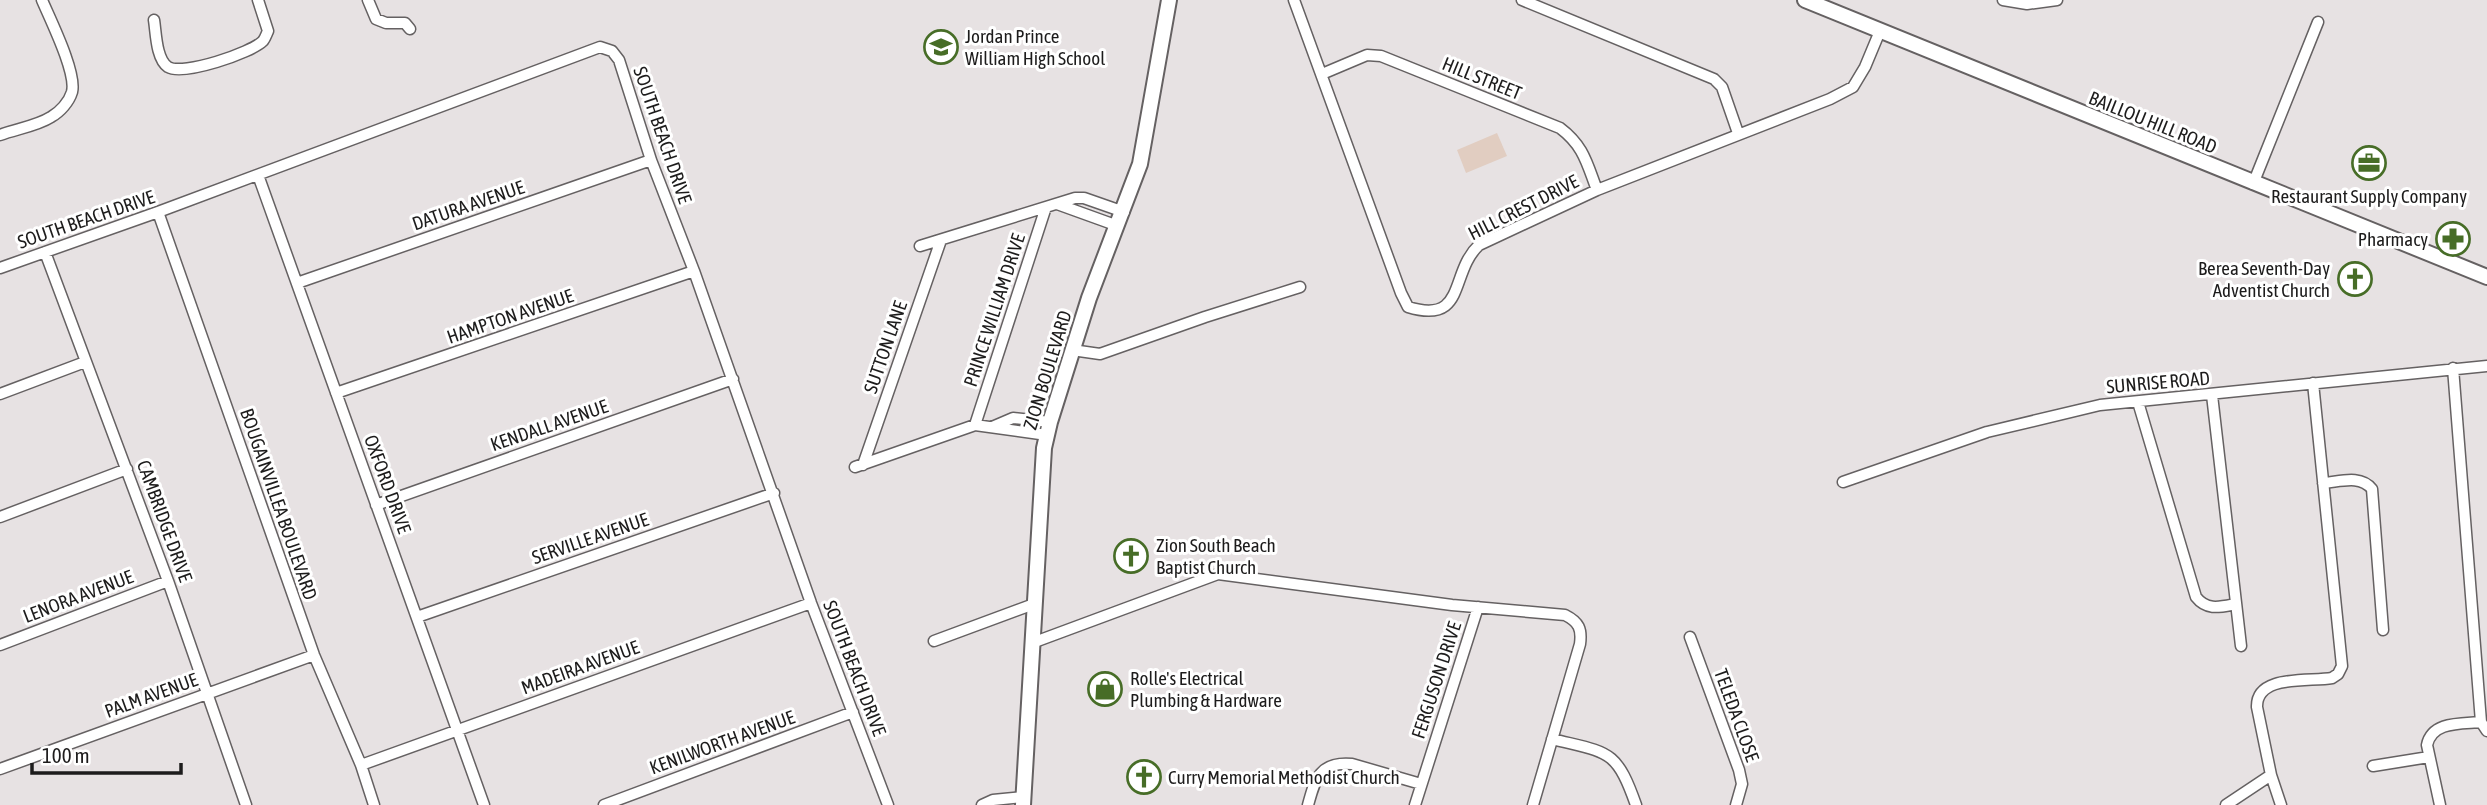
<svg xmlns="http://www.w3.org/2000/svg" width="2487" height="805" font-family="'Asap Condensed',sans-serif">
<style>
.garden{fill:#e1cdc1}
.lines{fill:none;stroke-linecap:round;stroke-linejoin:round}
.street-casing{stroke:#656162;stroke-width:13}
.secondary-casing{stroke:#656162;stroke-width:18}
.street{stroke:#fff;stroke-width:10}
.secondary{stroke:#fff;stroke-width:14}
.labels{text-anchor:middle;stroke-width:6;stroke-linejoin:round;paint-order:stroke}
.poi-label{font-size:19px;fill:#1d1c1c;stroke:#fff;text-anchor:start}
.street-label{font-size:19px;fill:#1d1c1c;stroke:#fff}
</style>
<rect width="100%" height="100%" fill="#e7e2e3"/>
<path class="garden" d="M 1497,133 L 1507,156 L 1466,173 L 1457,150 Z"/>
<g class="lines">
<g class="street-casing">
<path id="street" d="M 368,0 L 376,19 L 386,23 L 405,23 L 410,29
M 1294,0 L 1401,293 L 1408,307 C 1467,325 1449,273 1479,245 L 1597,190 L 1830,99 L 1853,87 L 1865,67 L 1880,31
M 1522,0 L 1714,79 L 1722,87 L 1738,133
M 2003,0 L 2027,4 L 2057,0
M 154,20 C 156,32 156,59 168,67 C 183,76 251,53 263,41 C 266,37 266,35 268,31 L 258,0
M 1322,74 L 1367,55 L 1381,56 L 1560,128 C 1584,146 1587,164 1597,190
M 0,135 C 16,129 37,126 51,117 C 60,112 69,102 72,92 C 77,73 50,19 42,0
M 258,175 L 484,805
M 2253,184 L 2318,22
M 1057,204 L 1118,226
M 158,212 L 314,655 L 361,765 L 374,805
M 920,246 L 1075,198 L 1084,198 L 1124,212
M 45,252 L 168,581 L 246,805
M 0,268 L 158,212 L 600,47 L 612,51 L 619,60 L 651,160 L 694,271 L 811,603 L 888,805
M 297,283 L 651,160
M 1072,350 L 1100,354 L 1205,317 L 1300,287
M 2453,368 L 2481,722 L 2487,731
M 336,393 L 694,271
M 0,394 L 85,362
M 2212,395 L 2241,646
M 2138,402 L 2196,597 C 2207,611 2220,607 2236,604
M 975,425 L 1046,207
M 992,427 L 1013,418 L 1050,422
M 863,465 L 941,240
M 855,467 L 975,425 L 1047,435
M 1843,482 L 1987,432 L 2100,405 L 2487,366
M 2323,483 C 2339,482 2360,474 2372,489 L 2383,630
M 376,505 L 733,379
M 0,517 L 127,469
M 417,617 L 774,493
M 1690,637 L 1739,770 L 1742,784 L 1736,805
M 934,641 L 1034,604
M 1032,643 L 1218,574 L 1452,605 L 1565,615 C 1579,622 1582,629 1580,644 L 1533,805
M 0,645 L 168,581
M 1552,739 C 1608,753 1616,748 1636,805
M 361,765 L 811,603
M 2373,766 L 2429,757
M 0,769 L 314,655
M 604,805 L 853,712
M 982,805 L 993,800 L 1023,797
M 1308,805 C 1315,779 1320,761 1352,764 L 1421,784
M 1415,805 L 1478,607
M 2226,805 L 2271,775
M 2281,805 L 2271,775 L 2257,707 C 2256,674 2309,682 2332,678 L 2338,674 L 2342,666 L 2313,383
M 2440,805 L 2427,745 C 2432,721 2461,724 2481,722"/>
</g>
<g class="secondary-casing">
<path id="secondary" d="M 1805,0 L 2487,277
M 1023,805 L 1044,448 L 1050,422 L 1089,298 L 1140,164 L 1169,0"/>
</g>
<use href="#street" class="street"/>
<use href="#secondary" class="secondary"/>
</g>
<defs>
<g id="school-ring" transform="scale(1.75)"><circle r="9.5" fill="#fff" stroke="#476d27" stroke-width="1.5"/><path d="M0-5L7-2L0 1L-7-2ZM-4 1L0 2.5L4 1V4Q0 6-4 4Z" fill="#476d27"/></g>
<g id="office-ring" transform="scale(1.75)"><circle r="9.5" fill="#fff" stroke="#476d27" stroke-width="1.5"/><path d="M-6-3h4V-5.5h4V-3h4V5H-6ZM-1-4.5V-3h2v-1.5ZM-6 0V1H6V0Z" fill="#476d27"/></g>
<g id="pharmacy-ring" transform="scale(1.75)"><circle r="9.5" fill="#fff" stroke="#476d27" stroke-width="1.5"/><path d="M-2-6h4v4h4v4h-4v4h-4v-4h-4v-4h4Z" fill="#476d27"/></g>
<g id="church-ring" transform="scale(1.75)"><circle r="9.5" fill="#fff" stroke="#476d27" stroke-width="1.5"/><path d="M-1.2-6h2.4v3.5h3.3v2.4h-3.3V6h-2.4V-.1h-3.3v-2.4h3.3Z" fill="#476d27"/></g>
<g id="shop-ring" transform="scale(1.75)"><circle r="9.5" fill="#fff" stroke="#476d27" stroke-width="1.5"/><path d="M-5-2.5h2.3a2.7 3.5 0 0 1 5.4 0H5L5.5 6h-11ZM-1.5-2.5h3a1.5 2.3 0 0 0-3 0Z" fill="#476d27"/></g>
</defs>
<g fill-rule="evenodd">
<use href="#school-ring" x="941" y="47"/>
<use href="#office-ring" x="2369" y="163"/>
<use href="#pharmacy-ring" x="2453" y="239"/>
<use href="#church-ring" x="2355" y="279"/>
<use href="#church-ring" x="1131" y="556"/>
<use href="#shop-ring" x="1105" y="689"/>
<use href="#church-ring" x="1144" y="777"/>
</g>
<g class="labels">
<g class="poi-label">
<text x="965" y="43">Jordan Prince<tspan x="965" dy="22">William High School</tspan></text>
<text x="2369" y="203" text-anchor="middle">Restaurant Supply Company</text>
<text x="2428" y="246" text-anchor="end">Pharmacy</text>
<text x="2330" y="275" text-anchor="end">Berea Seventh-Day<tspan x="2330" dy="22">Adventist Church</tspan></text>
<text x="1156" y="552">Zion South Beach<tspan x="1156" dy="22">Baptist Church</tspan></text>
<text x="1130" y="685">Rolle's Electrical<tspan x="1130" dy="22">Plumbing &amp; Hardware</tspan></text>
<text x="1168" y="784">Curry Memorial Methodist Church</text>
</g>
<g class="street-label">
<text transform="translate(1482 78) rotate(22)" y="7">HILL STREET</text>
<text transform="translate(2153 122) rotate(22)" y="7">BAILLOU HILL ROAD</text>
<text transform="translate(663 135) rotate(71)" y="7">SOUTH BEACH DRIVE</text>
<text transform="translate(468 205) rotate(-19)" y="7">DATURA AVENUE</text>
<text transform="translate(1523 207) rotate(-27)" y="7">HILL CREST DRIVE</text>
<text transform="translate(86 219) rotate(-19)" y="7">SOUTH BEACH DRIVE</text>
<text transform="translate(994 310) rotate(-72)" y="7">PRINCE WILLIAM DRIVE</text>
<text transform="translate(510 316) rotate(-19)" y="7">HAMPTON AVENUE</text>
<text transform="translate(885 347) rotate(-71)" y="7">SUTTON LANE</text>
<text transform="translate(1047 370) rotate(-73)" y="7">ZION BOULEVARD</text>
<text transform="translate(2158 382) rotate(-5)" y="7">SUNRISE ROAD</text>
<text transform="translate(549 425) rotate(-19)" y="7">KENDALL AVENUE</text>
<text transform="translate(388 484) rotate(70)" y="7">OXFORD DRIVE</text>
<text transform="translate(279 504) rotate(71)" y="7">BOUGAINVILLEA BOULEVARD</text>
<text transform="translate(165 521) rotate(70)" y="7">CAMBRIDGE DRIVE</text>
<text transform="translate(590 538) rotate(-19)" y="7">SERVILLE AVENUE</text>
<text transform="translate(78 596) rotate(-21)" y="7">LENORA AVENUE</text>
<text transform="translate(580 667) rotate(-20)" y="7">MADEIRA AVENUE</text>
<text transform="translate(855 668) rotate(69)" y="7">SOUTH BEACH DRIVE</text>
<text transform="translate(1436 680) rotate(-72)" y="7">FERGUSON DRIVE</text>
<text transform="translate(151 695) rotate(-20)" y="7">PALM AVENUE</text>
<text transform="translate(1737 715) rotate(70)" y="7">TELEDA CLOSE</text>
<text transform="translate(722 742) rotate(-20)" y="7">KENILWORTH AVENUE</text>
</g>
</g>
<path d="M32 763v10h149v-10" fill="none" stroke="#1d1c1c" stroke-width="3.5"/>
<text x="42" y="763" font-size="21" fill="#1d1c1c" stroke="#ffffff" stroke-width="5" paint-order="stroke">100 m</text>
</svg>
